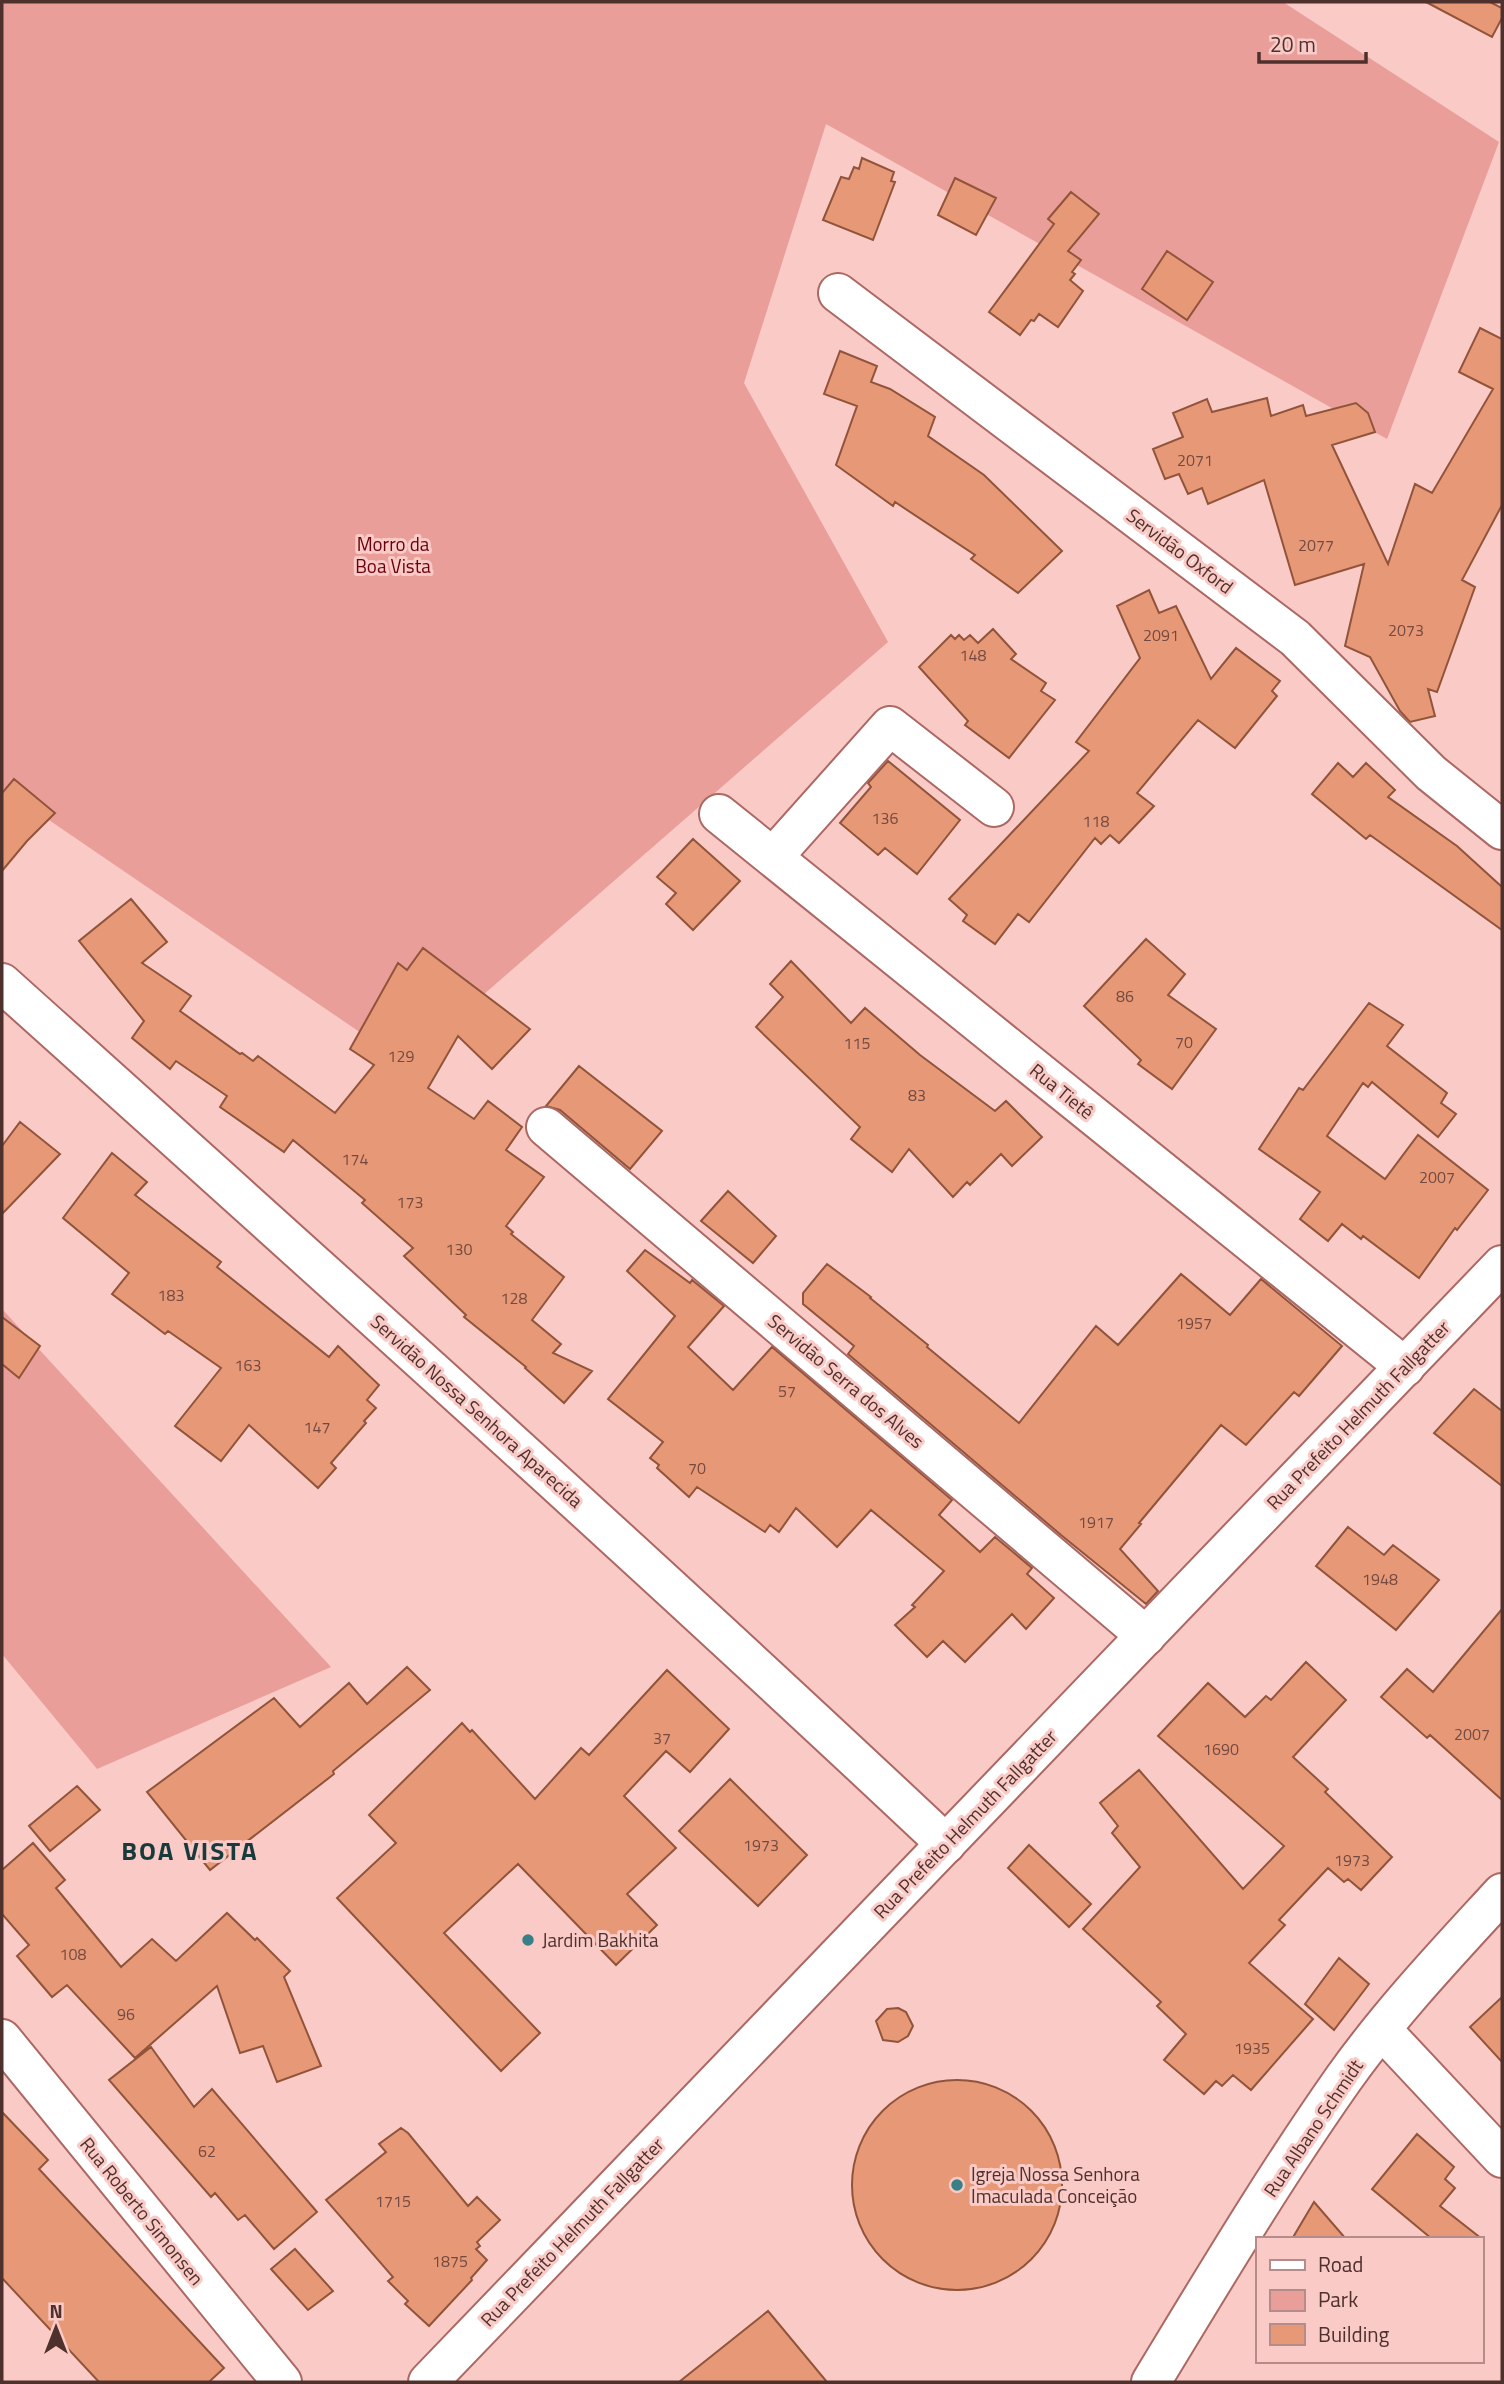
<svg xmlns="http://www.w3.org/2000/svg" width="1504" height="2384" font-family="'Titillium Web',sans-serif">
<style>
.green{fill:#e99e99}
.building{fill:#e79977;stroke:#91543a;stroke-width:2}
.lines{fill:none;stroke-linecap:round;stroke-linejoin:round}
.minor-casing{stroke:#ac6863;stroke-width:42}
.major-casing{stroke:#ac6863;stroke-width:42}
.minor{stroke:#fff;stroke-width:38}
.major{stroke:#fff;stroke-width:38}
.poi-dot{fill:#388087;stroke:#f9cac6;stroke-width:2.5}
.labels{text-anchor:middle;stroke-width:6;stroke-linejoin:round;paint-order:stroke}
.number-label{font-size:16px;fill:#744a40}
.park-label{font-size:19px;fill:#6a000c;stroke:#f9cac6}
.street-label{font-size:19px;fill:#4e302d;stroke:#f9cac6}
.poi-label{font-size:19px;fill:#4e302d;stroke:#f9cac6;text-anchor:start}
.district-label{font-size:26px;font-weight:bold;letter-spacing:2px;fill:#183a3d;stroke:#f9cac6}
</style>
<rect width="100%" height="100%" fill="#f9cac6"/>
<path class="green" d="M 2,2 L 1283,2 L 1499,142 L 1387,439 L 826,124 L 744,383 L 888,642 L 405,1063 L 2,788 Z
M 2,1309 L 331,1667 L 97,1769 L 2,1654 Z"/>
<path class="building" d="M 1426,2 L 1490,2 L 1502,8 L 1502,18 L 1492,37 Z
M 862,158 L 894,172 L 891,181 L 895,182 L 873,240 L 823,220 L 841,177 L 849,179 L 854,167 L 859,169 Z
M 955,178 L 996,198 L 976,235 L 938,215 Z
M 1071,192 L 1099,214 L 1068,251 L 1081,260 L 1072,272 L 1075,274 L 1070,280 L 1083,291 L 1058,327 L 1039,314 L 1034,321 L 1031,320 L 1020,335 L 989,312 L 1054,224 L 1048,219 Z
M 1167,251 L 1213,282 L 1187,320 L 1142,289 Z
M 1480,328 L 1502,339 L 1502,505 L 1462,580 L 1475,587 L 1437,692 L 1428,689 L 1435,716 L 1410,722 L 1400,711 L 1370,657 L 1345,646 L 1364,564 L 1295,585 L 1264,480 L 1208,504 L 1202,488 L 1188,494 L 1179,474 L 1165,479 L 1153,449 L 1183,437 L 1173,413 L 1207,399 L 1212,412 L 1267,398 L 1271,416 L 1303,405 L 1306,416 L 1356,403 L 1368,413 L 1375,432 L 1332,445 L 1388,564 L 1415,484 L 1432,493 L 1493,389 L 1459,372 Z
M 840,351 L 877,366 L 871,382 L 890,389 L 935,417 L 928,436 L 984,475 L 1062,551 L 1018,593 L 971,559 L 975,555 L 895,502 L 893,506 L 836,465 L 857,406 L 824,394 Z
M 1149,590 L 1159,613 L 1176,606 L 1211,679 L 1236,648 L 1280,681 L 1272,691 L 1277,696 L 1235,748 L 1198,720 L 1137,793 L 1154,806 L 1119,843 L 1110,835 L 1101,844 L 1095,838 L 1029,922 L 1018,914 L 995,944 L 963,921 L 967,915 L 949,899 L 1089,751 L 1076,742 L 1140,658 L 1117,606 Z
M 993,629 L 1016,654 L 1011,659 L 1046,683 L 1041,691 L 1055,700 L 1009,758 L 965,725 L 968,721 L 919,667 L 951,635 L 955,639 L 959,635 L 964,640 L 970,635 L 978,643 Z
M 888,761 L 960,820 L 917,874 L 885,848 L 878,855 L 840,823 L 871,787 L 868,783 Z
M 1338,763 L 1353,777 L 1366,763 L 1395,790 L 1388,797 L 1457,846 L 1502,887 L 1502,930 L 1370,835 L 1366,839 L 1312,794 Z
M 14,779 L 55,813 L 27,841 L 2,871 L 2,793 Z
M 693,839 L 740,881 L 693,930 L 666,904 L 676,893 L 657,877 Z
M 131,899 L 167,942 L 142,963 L 191,996 L 180,1011 L 240,1054 L 242,1053 L 253,1061 L 258,1056 L 335,1113 L 374,1065 L 350,1049 L 398,963 L 407,970 L 423,948 L 530,1029 L 492,1069 L 458,1036 L 428,1088 L 474,1119 L 488,1101 L 522,1127 L 506,1150 L 544,1177 L 506,1226 L 513,1232 L 511,1234 L 564,1277 L 532,1320 L 561,1344 L 553,1353 L 592,1371 L 564,1403 L 525,1368 L 526,1367 L 464,1317 L 466,1315 L 404,1256 L 413,1248 L 362,1203 L 365,1200 L 293,1140 L 284,1152 L 220,1107 L 227,1096 L 176,1061 L 170,1069 L 132,1038 L 144,1021 L 79,941 Z
M 1146,939 L 1185,974 L 1168,995 L 1216,1029 L 1172,1089 L 1138,1064 L 1141,1060 L 1084,1006 Z
M 791,961 L 851,1023 L 865,1008 L 920,1055 L 995,1111 L 1006,1101 L 1042,1137 L 1012,1166 L 1001,1154 L 970,1185 L 967,1182 L 953,1197 L 909,1149 L 892,1172 L 851,1139 L 860,1127 L 756,1027 L 783,997 L 770,984 Z
M 1369,1003 L 1403,1025 L 1387,1046 L 1447,1093 L 1441,1103 L 1456,1114 L 1438,1137 L 1372,1082 L 1368,1087 L 1363,1083 L 1327,1136 L 1385,1179 L 1418,1135 L 1488,1190 L 1457,1230 L 1455,1228 L 1419,1278 L 1363,1236 L 1361,1239 L 1342,1224 L 1328,1241 L 1300,1219 L 1320,1192 L 1259,1149 L 1299,1088 L 1303,1090 Z
M 579,1066 L 662,1131 L 630,1169 L 560,1110 L 546,1106 Z
M 20,1122 L 60,1154 L 2,1214 L 2,1146 Z
M 112,1153 L 147,1182 L 135,1195 L 221,1262 L 217,1267 L 329,1357 L 338,1346 L 379,1385 L 367,1400 L 376,1408 L 364,1421 L 366,1423 L 331,1463 L 336,1468 L 318,1488 L 249,1425 L 221,1461 L 175,1426 L 221,1368 L 168,1331 L 165,1334 L 112,1294 L 129,1273 L 63,1218 Z
M 728,1191 L 776,1236 L 753,1263 L 701,1221 Z
M 645,1250 L 690,1283 L 692,1280 L 724,1306 L 688,1347 L 733,1390 L 772,1347 L 952,1500 L 939,1515 L 980,1552 L 995,1537 L 1032,1568 L 1027,1574 L 1054,1598 L 1026,1629 L 1012,1614 L 965,1662 L 943,1641 L 927,1657 L 895,1625 L 915,1607 L 912,1605 L 944,1571 L 871,1510 L 837,1547 L 796,1508 L 779,1532 L 770,1525 L 765,1532 L 697,1487 L 689,1497 L 657,1468 L 659,1465 L 650,1458 L 663,1442 L 608,1399 L 675,1316 L 627,1271 Z
M 827,1264 L 871,1297 L 870,1298 L 928,1345 L 927,1347 L 1019,1423 L 1096,1326 L 1118,1345 L 1181,1274 L 1230,1315 L 1261,1279 L 1342,1346 L 1299,1396 L 1294,1392 L 1246,1445 L 1221,1425 L 1139,1523 L 1141,1524 L 1120,1549 L 1158,1591 L 1146,1604 L 1061,1535 L 848,1354 L 854,1346 L 803,1304 L 803,1293 Z
M 2,1317 L 40,1346 L 19,1378 L 2,1364 Z
M 1474,1389 L 1502,1411 L 1502,1486 L 1434,1433 Z
M 1348,1527 L 1384,1555 L 1393,1545 L 1439,1580 L 1396,1630 L 1316,1566 Z
M 1502,1609 L 1502,1800 L 1430,1735 L 1427,1738 L 1381,1697 L 1407,1669 L 1433,1692 Z
M 1306,1662 L 1346,1700 L 1293,1757 L 1328,1789 L 1325,1792 L 1392,1857 L 1361,1890 L 1348,1879 L 1344,1882 L 1328,1868 L 1279,1920 L 1285,1925 L 1249,1963 L 1313,2019 L 1251,2090 L 1233,2075 L 1222,2086 L 1216,2081 L 1204,2094 L 1164,2060 L 1186,2034 L 1157,2006 L 1161,2002 L 1083,1929 L 1140,1867 L 1112,1833 L 1118,1826 L 1100,1803 L 1139,1770 L 1243,1889 L 1284,1846 L 1158,1736 L 1208,1683 L 1245,1717 L 1266,1696 L 1271,1700 Z
M 407,1667 L 430,1690 L 333,1771 L 334,1774 L 210,1870 L 147,1792 L 274,1698 L 300,1727 L 349,1683 L 367,1704 Z
M 667,1670 L 729,1729 L 690,1772 L 666,1751 L 624,1796 L 676,1848 L 627,1894 L 657,1925 L 616,1965 L 518,1864 L 444,1933 L 540,2033 L 501,2071 L 337,1898 L 396,1843 L 369,1815 L 462,1723 L 470,1732 L 472,1730 L 535,1799 L 581,1748 L 589,1755 Z
M 730,1779 L 807,1855 L 758,1906 L 679,1831 Z
M 77,1786 L 100,1810 L 50,1851 L 29,1826 Z
M 33,1843 L 65,1880 L 56,1888 L 121,1967 L 152,1939 L 176,1961 L 227,1913 L 255,1940 L 257,1938 L 290,1971 L 284,1977 L 321,2066 L 277,2082 L 263,2046 L 240,2053 L 217,1986 L 135,2058 L 67,1985 L 52,1997 L 17,1956 L 29,1945 L 2,1914 L 2,1870 Z
M 1029,1845 L 1091,1904 L 1069,1927 L 1008,1868 Z
M 1339,1958 L 1369,1984 L 1334,2030 L 1305,2004 Z
M 1502,1997 L 1502,2062 L 1470,2027 Z
M 898,2008 L 906,2012 L 913,2026 L 908,2036 L 898,2042 L 883,2040 L 876,2021 L 887,2009 Z
M 151,2047 L 194,2107 L 212,2089 L 317,2212 L 274,2249 L 245,2215 L 238,2220 L 215,2193 L 211,2197 L 109,2080 Z
M852 2185a105 105 0 1 1 210 0a105 105 0 1 1-210 0Z
M 2,2112 L 48,2160 L 39,2169 L 224,2368 L 209,2382 L 99,2382 L 2,2278 Z
M 401,2128 L 408,2133 L 468,2206 L 477,2197 L 500,2220 L 477,2242 L 480,2246 L 476,2249 L 487,2260 L 471,2278 L 472,2280 L 429,2326 L 405,2304 L 408,2301 L 388,2281 L 393,2277 L 326,2200 L 386,2152 L 379,2144 Z
M 1417,2134 L 1454,2167 L 1445,2179 L 1455,2188 L 1440,2206 L 1482,2239 L 1432,2239 L 1372,2189 Z
M 1314,2202 L 1346,2239 L 1292,2239 Z
M 295,2249 L 333,2291 L 308,2310 L 271,2269 Z
M 768,2311 L 827,2382 L 679,2382 Z"/>
<g class="lines">
<g class="minor-casing">
<path id="minor" d="M 838,293 L 1295,638 L 1431,773 L 1502,830
M 719,814 L 1405,1367
M 773,857 L 890,726 L 994,807
M 2,983 C 319,1268 636,1552 946,1844
M 546,1127 L 1146,1636
M 1382,2030 L 1502,2158
M 2,2039 L 282,2382"/>
</g>
<g class="major-casing">
<path id="major" d="M 428,2382 L 1502,1265
M 1151,2382 C 1213,2280 1275,2176 1344,2078 C 1391,2012 1448,1952 1502,1893"/>
</g>
<use href="#minor" class="minor"/>
<use href="#major" class="major"/>
</g>
<g class="poi-dot">
<circle cx="528" cy="1940" r="7"/>
<circle cx="957" cy="2185" r="7"/>
</g>
<g class="labels">
<g class="number-label">
<text x="1195" y="466">2071</text>
<text x="1316" y="551">2077</text>
<text x="1406" y="636">2073</text>
<text x="1161" y="641">2091</text>
<text x="973" y="661">148</text>
<text x="885" y="824">136</text>
<text x="1096" y="827">118</text>
<text x="1125" y="1002">86</text>
<text x="1184" y="1048">70</text>
<text x="857" y="1049">115</text>
<text x="401" y="1062">129</text>
<text x="917" y="1101">83</text>
<text x="355" y="1165">174</text>
<text x="1437" y="1183">2007</text>
<text x="410" y="1208">173</text>
<text x="459" y="1255">130</text>
<text x="171" y="1301">183</text>
<text x="514" y="1304">128</text>
<text x="1194" y="1329">1957</text>
<text x="248" y="1371">163</text>
<text x="787" y="1397">57</text>
<text x="317" y="1433">147</text>
<text x="697" y="1474">70</text>
<text x="1096" y="1528">1917</text>
<text x="1380" y="1585">1948</text>
<text x="1472" y="1740">2007</text>
<text x="662" y="1744">37</text>
<text x="1221" y="1755">1690</text>
<text x="761" y="1851">1973</text>
<text x="1352" y="1866">1973</text>
<text x="73" y="1960">108</text>
<text x="126" y="2020">96</text>
<text x="1252" y="2054">1935</text>
<text x="207" y="2157">62</text>
<text x="393" y="2207">1715</text>
<text x="450" y="2267">1875</text>
</g>
<g class="park-label">
<text x="393" y="551">Morro da<tspan x="393" dy="22">Boa Vista</tspan></text>
</g>
<g class="street-label">
<text transform="translate(1180 551) rotate(37)" y="7">Servidão Oxford</text>
<text transform="translate(1062 1091) rotate(39)" y="7">Rua Tietê</text>
<text transform="translate(846 1381) rotate(40)" y="7">Servidão Serra dos Alves</text>
<text transform="translate(477 1411) rotate(42)" y="7">Servidão Nossa Senhora Aparecida</text>
<text transform="translate(1358 1415) rotate(-46)" y="7">Rua Prefeito Helmuth Fallgatter</text>
<text transform="translate(965 1824) rotate(-46)" y="7">Rua Prefeito Helmuth Fallgatter</text>
<text transform="translate(1313 2128) rotate(-56)" y="7">Rua Albano Schmidt</text>
<text transform="translate(142 2211) rotate(51)" y="7">Rua Roberto Simonsen</text>
<text transform="translate(572 2232) rotate(-46)" y="7">Rua Prefeito Helmuth Fallgatter</text>
</g>
<g class="poi-label">
<text x="542" y="1947">Jardim Bakhita</text>
<text x="971" y="2181">Igreja Nossa Senhora<tspan x="971" dy="22">Imaculada Conceição</tspan></text>
</g>
<g class="district-label">
<text x="190" y="1860">BOA VISTA</text>
</g>
</g>
<rect width="1504" height="2384" fill="none" stroke="#4e302d" stroke-width="7"/>
<rect x="1256" y="2237" width="228" height="126" fill="#f9cac6" stroke="#b58c89" stroke-width="2"/>
<rect x="1270" y="2260" width="35" height="10" fill="#ffffff" stroke="#b58c89" stroke-width="2"/>
<text x="1318" y="2272" font-size="21" fill="#4e302d">Road</text>
<rect x="1270" y="2290" width="35" height="21" fill="#e99e99" stroke="#b58c89" stroke-width="2"/>
<text x="1318" y="2307" font-size="21" fill="#4e302d">Park</text>
<rect x="1270" y="2324" width="35" height="21" fill="#e79977" stroke="#b58c89" stroke-width="2"/>
<text x="1318" y="2342" font-size="21" fill="#4e302d">Building</text>
<g transform="translate(56 2328)" stroke="#f9cac6" stroke-width="5" paint-order="stroke">
<path d="M0-5L12 26L0 18L-12 26Z" fill="#4e302d"/>
<text y="-10" font-size="19" font-weight="bold" text-anchor="middle" fill="#4e302d">N</text>
</g>
<path d="M1259 52v10h107v-10" fill="none" stroke="#4e302d" stroke-width="3.5"/>
<text x="1270" y="52" font-size="21" fill="#4e302d" stroke="#f9cac6" stroke-width="5" paint-order="stroke">20 m</text>
</svg>
